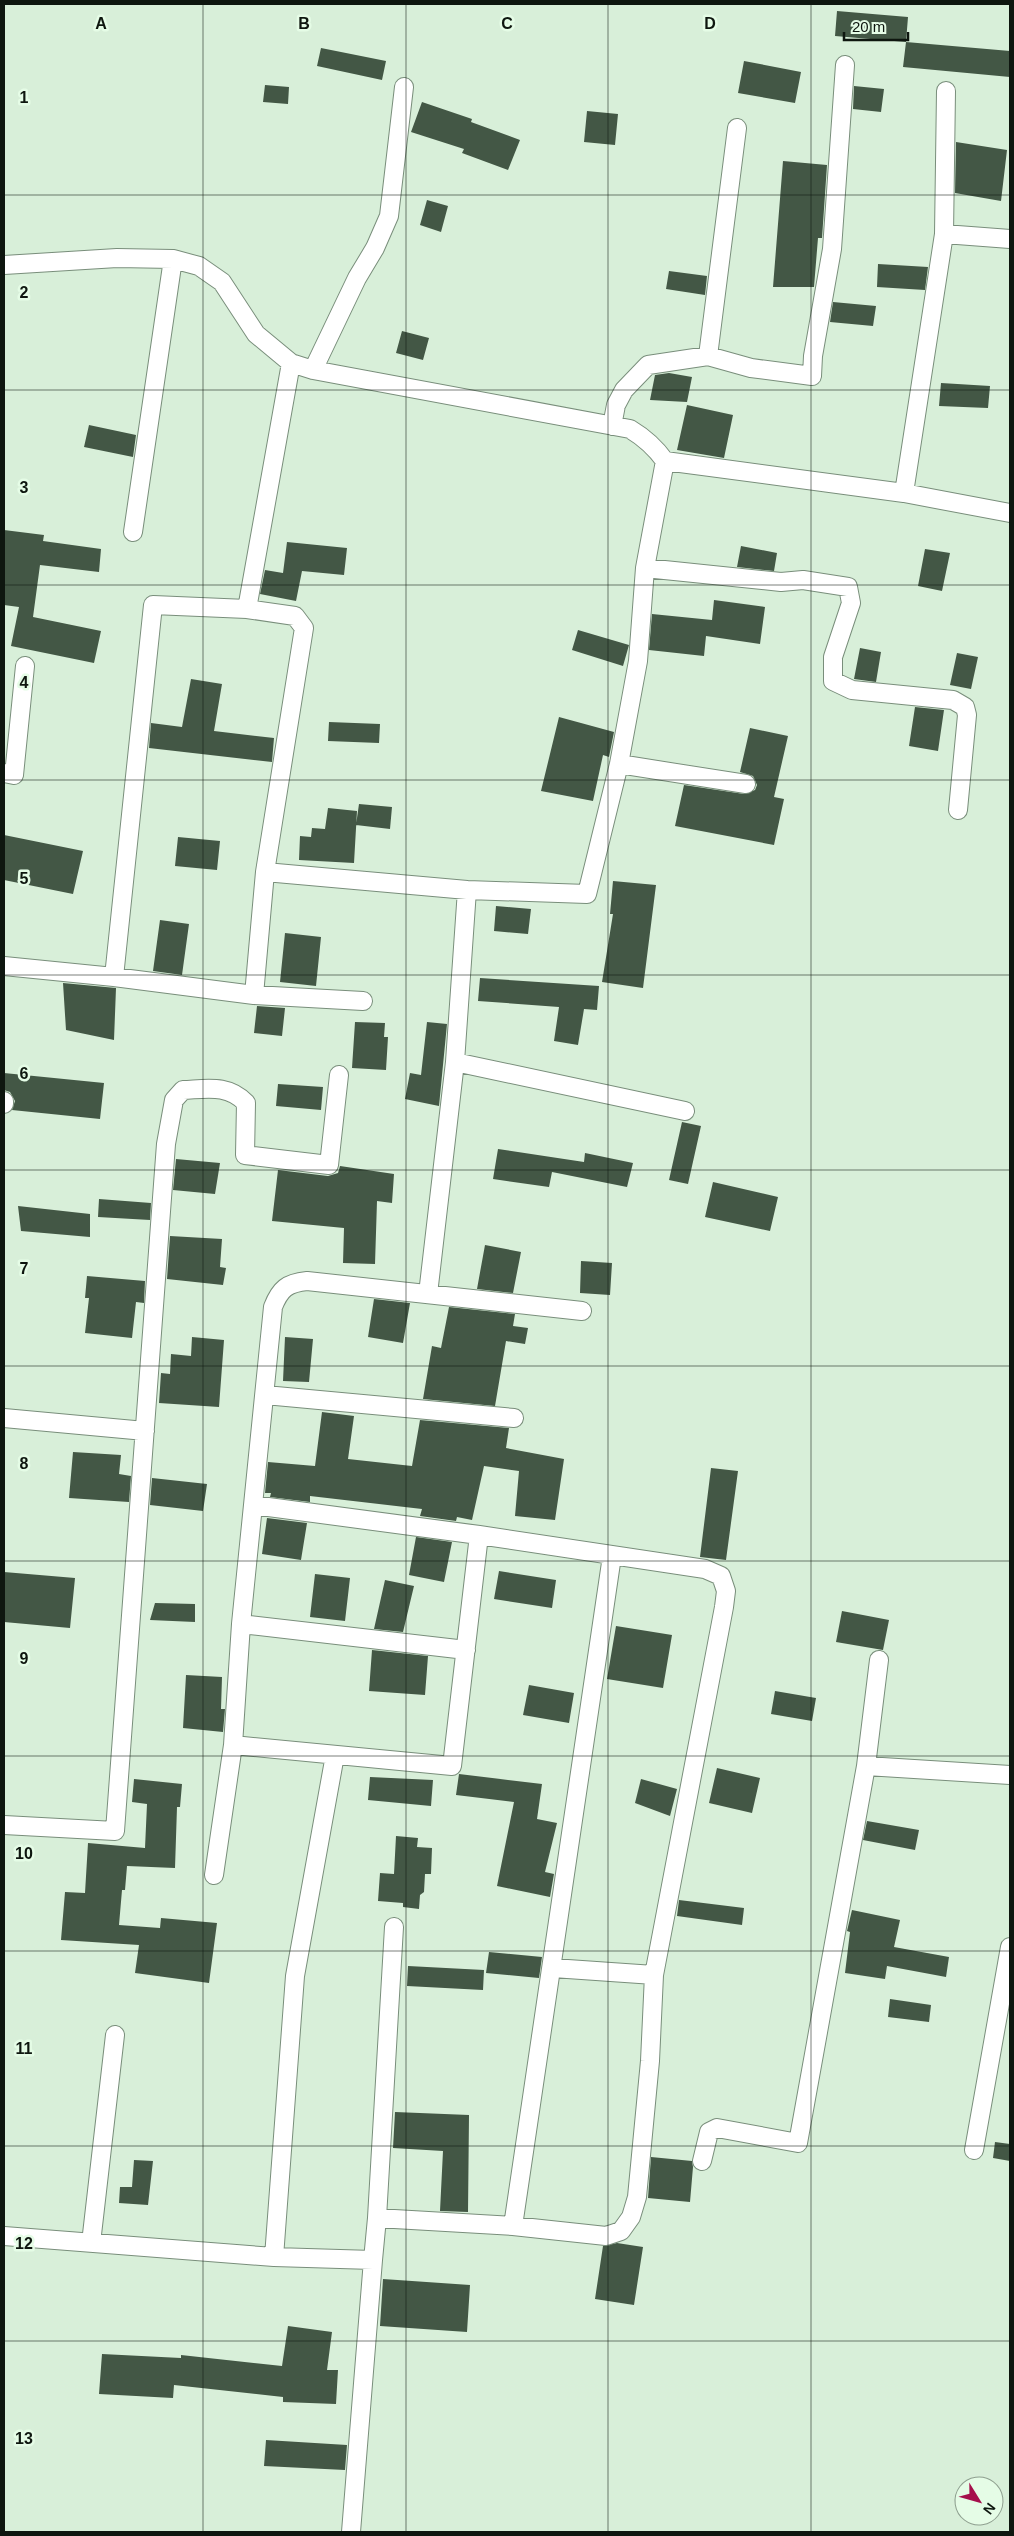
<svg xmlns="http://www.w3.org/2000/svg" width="1014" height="2536" font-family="Helvetica,sans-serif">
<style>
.building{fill:#435745}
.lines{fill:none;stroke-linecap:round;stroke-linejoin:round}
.minor-casing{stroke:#798e7b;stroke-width:20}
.minor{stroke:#fff;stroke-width:18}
.grid{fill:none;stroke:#0e160f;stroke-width:1;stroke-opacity:0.55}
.grid-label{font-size:16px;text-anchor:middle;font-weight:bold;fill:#0e160f;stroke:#e5fce6;stroke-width:5;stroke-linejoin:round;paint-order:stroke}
</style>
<rect width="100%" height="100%" fill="#d8efd9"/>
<path class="building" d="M 837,11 L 908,17 L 906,42 L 835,36 Z
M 906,42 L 1010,51 L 1010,77 L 903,67 Z
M 321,48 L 386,61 L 382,80 L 317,66 Z
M 744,61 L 801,72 L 795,103 L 738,93 Z
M 265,85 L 289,87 L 288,104 L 263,102 Z
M 854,86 L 884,89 L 881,112 L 853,109 Z
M 422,102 L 472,119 L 471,122 L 520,140 L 508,170 L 462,153 L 464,149 L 411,132 Z
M 587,111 L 618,114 L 615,145 L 584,142 Z
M 956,142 L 1007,150 L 1001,201 L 955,193 Z
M 783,161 L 827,165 L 822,238 L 818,238 L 814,287 L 773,287 Z
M 427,200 L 448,206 L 441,232 L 420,225 Z
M 878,264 L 928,267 L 925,290 L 877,287 Z
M 669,271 L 707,276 L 705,295 L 666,289 Z
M 833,302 L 876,306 L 873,326 L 830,322 Z
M 402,331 L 429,338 L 423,360 L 396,353 Z
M 669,373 L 692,377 L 687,402 L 650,400 L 655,375 Z
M 941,383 L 990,386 L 988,408 L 939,406 Z
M 687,405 L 733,415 L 724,458 L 677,450 Z
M 89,425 L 136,435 L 133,457 L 84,447 Z
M 4,530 L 44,535 L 43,541 L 101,549 L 99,572 L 40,565 L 33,617 L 101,631 L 94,663 L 11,646 L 19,607 L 4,605 Z
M 287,542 L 347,548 L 344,575 L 302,571 L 296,601 L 260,594 L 265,570 L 283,573 Z
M 741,546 L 777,553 L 774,571 L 737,567 Z
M 925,549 L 950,553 L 942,591 L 918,586 Z
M 714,600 L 765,607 L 760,644 L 706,636 L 704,656 L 649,650 L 652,614 L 712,620 Z
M 578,630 L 629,645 L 623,666 L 572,650 Z
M 860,648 L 881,652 L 876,682 L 854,679 Z
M 957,653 L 978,657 L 971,689 L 950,685 Z
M 191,679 L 222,684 L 214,731 L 274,738 L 272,762 L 149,748 L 151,723 L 182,727 Z
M 915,707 L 944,710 L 938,751 L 909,746 Z
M 559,717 L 614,732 L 609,757 L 603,755 L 593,801 L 541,791 Z
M 329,722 L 380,724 L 379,743 L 328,741 Z
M 750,728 L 788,736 L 774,797 L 784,799 L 774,845 L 675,826 L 684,785 L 744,794 L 755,790 L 757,785 L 753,776 L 740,772 Z
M 359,804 L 392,807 L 390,829 L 356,825 Z
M 328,808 L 357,811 L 354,863 L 299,860 L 300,836 L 311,837 L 312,828 L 325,829 Z
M 4,835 L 83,851 L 73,894 L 4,880 Z
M 178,837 L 220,841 L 217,870 L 175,866 Z
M 613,881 L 656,885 L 643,988 L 602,982 L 613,914 L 610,914 Z
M 496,906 L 531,909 L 528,934 L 494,931 Z
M 160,920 L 189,924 L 182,975 L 153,971 Z
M 285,933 L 321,937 L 316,986 L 280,982 Z
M 480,978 L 599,986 L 597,1010 L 584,1009 L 578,1045 L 554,1041 L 559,1007 L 478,1001 Z
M 63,983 L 116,988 L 114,1040 L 66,1030 Z
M 257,1006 L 285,1008 L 282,1036 L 254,1033 Z
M 355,1022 L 385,1023 L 384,1037 L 388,1037 L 386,1070 L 352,1068 Z
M 427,1022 L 447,1024 L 439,1106 L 405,1099 L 410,1073 L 421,1075 Z
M 4,1073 L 104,1083 L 100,1119 L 12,1110 L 15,1101 L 10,1092 L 4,1090 Z
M 278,1084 L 323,1087 L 321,1110 L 276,1106 Z
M 682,1122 L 701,1126 L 688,1184 L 669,1180 Z
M 498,1149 L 584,1162 L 585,1153 L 633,1163 L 627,1187 L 552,1172 L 549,1187 L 493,1179 Z
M 176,1159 L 220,1163 L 215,1194 L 173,1190 Z
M 340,1166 L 394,1174 L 392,1203 L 377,1201 L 375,1264 L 343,1263 L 344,1228 L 272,1221 L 278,1170 L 328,1176 L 338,1173 Z
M 713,1182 L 778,1197 L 770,1231 L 705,1217 Z
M 99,1199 L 151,1203 L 150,1220 L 98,1217 Z
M 18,1206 L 90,1214 L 90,1237 L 21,1231 Z
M 170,1236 L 222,1239 L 220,1267 L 226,1268 L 223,1285 L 167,1279 Z
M 485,1245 L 521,1252 L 513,1293 L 477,1289 Z
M 581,1261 L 612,1263 L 610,1295 L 580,1293 Z
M 87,1276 L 145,1281 L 144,1303 L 136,1302 L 132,1338 L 85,1333 L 89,1298 L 85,1298 Z
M 374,1299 L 410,1303 L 403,1343 L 368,1337 Z
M 449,1307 L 515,1314 L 513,1326 L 528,1328 L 525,1344 L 506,1341 L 495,1406 L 423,1399 L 432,1346 L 441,1348 Z
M 192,1337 L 224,1340 L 219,1407 L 159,1403 L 161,1373 L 170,1374 L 171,1354 L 191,1356 Z
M 285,1337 L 313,1339 L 309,1382 L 283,1381 Z
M 322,1412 L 354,1416 L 348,1459 L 412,1466 L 420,1420 L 509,1428 L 506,1448 L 564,1459 L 555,1520 L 515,1516 L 519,1471 L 484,1466 L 472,1520 L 457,1517 L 456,1521 L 420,1516 L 422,1509 L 310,1496 L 310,1502 L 270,1497 L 271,1493 L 265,1493 L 268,1462 L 315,1466 Z
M 73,1452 L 121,1455 L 119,1474 L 131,1476 L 129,1502 L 69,1498 Z
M 711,1468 L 738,1471 L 726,1560 L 700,1557 Z
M 152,1478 L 207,1484 L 203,1511 L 150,1505 Z
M 267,1518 L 307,1523 L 301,1560 L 262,1554 Z
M 416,1537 L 452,1542 L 444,1582 L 409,1575 Z
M 499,1571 L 556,1580 L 552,1608 L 494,1599 Z
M 4,1572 L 75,1578 L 70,1628 L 4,1622 Z
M 315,1574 L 350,1578 L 345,1621 L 310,1617 Z
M 385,1580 L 414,1586 L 403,1632 L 374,1629 Z
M 155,1603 L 195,1604 L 195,1622 L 150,1620 Z
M 842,1611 L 889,1620 L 883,1650 L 836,1642 Z
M 616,1626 L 672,1635 L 663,1688 L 607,1679 Z
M 372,1650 L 428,1656 L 425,1695 L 369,1691 Z
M 186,1675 L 222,1677 L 221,1709 L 225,1709 L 223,1732 L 183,1728 Z
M 529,1685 L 574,1693 L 569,1723 L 523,1715 Z
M 775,1691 L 816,1698 L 812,1721 L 771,1714 Z
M 717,1768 L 760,1778 L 752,1813 L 709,1803 Z
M 459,1774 L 542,1784 L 537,1819 L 557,1823 L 545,1872 L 554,1874 L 550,1897 L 497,1886 L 514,1802 L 456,1795 Z
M 370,1777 L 433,1780 L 431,1806 L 368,1800 Z
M 134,1779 L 182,1784 L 180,1807 L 177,1807 L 175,1868 L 127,1866 L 125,1890 L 122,1890 L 119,1925 L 160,1928 L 161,1918 L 217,1923 L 209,1983 L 135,1973 L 139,1945 L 61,1940 L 65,1892 L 85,1893 L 88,1843 L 145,1848 L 147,1804 L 132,1802 Z
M 641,1779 L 677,1789 L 670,1816 L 635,1803 Z
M 867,1821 L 919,1830 L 915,1850 L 863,1840 Z
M 396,1836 L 418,1838 L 417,1847 L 432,1848 L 431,1874 L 425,1874 L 424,1892 L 420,1895 L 419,1909 L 403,1907 L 403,1903 L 378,1901 L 380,1873 L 394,1874 Z
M 679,1900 L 744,1908 L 742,1925 L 677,1916 Z
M 852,1910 L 900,1920 L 894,1947 L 949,1957 L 946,1977 L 887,1966 L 885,1979 L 845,1973 L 850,1932 L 847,1931 Z
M 489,1952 L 542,1957 L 539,1978 L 486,1973 Z
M 408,1966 L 484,1970 L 483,1990 L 407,1986 Z
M 890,1999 L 931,2005 L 929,2022 L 888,2017 Z
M 395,2112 L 469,2115 L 468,2212 L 440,2211 L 443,2151 L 393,2148 Z
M 995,2142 L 1010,2144 L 1010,2161 L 993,2158 Z
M 651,2157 L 692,2161 L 693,2167 L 690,2202 L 648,2198 Z
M 134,2160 L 153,2161 L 148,2205 L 119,2203 L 120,2187 L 132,2187 Z
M 617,2243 L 643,2247 L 634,2305 L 595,2299 L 603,2246 Z
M 383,2279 L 470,2285 L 467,2332 L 380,2326 Z
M 288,2326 L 332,2332 L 327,2370 L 338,2370 L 336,2404 L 283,2402 L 283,2397 L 174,2385 L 173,2398 L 99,2394 L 102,2354 L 181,2358 L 181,2355 L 282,2366 Z
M 266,2440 L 347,2445 L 345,2470 L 264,2466 Z"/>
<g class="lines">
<g class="minor-casing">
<path id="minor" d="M 944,234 L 1010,239
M 4,265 L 117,258 L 173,259 L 199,266 L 222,282 L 256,334 L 291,363 L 313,370 L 630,429 C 645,438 655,447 665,461 L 904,493 L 1010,513
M 708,356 L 737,128
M 313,370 L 357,278 L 375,248 L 389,216 L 404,87
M 612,426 L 616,405 L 624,390 L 648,365 L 708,356 L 751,368 L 812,376 L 813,356 L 832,249 L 845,65
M 904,493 L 944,234 L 946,91
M 133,532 L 173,259
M 645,568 L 781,582 L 803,580 L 848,587 L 851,603 L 833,657 L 833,681 L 852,690 L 953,700 L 965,707 L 967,715 L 958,810
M 247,609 L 291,363
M 619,764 L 746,784
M 4,773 L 14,775 L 25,666
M 265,872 L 467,890 L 455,1062 L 428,1294
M 467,890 L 587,894 L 619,764 L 638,661 L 645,568 L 665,461
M 4,966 L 114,977 L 254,995 L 363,1001
M 114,977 L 153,605 L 247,609 L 295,616 L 304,628 L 265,872 L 254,995
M 455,1062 L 685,1111
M 4,1104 L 4,1101
M 265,1395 L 514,1418
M 4,1418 L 145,1431
M 241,1624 L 466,1650
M 233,1745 L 452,1766 L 479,1535
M 866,1766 L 879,1660
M 4,1825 L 115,1831 L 166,1144 L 174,1100 L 183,1090 C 207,1089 228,1084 246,1103 L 245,1155 L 329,1165 L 339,1075
M 214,1875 L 233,1745 L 241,1624 L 273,1307 C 280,1289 287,1283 307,1281 L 582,1311
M 553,1968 L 654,1975
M 974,2150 L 1010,1947
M 702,2161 L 709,2132 L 717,2128 L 798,2143 L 866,1766 L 1010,1775
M 377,2218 L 394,1927
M 513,2226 L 612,1556
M 4,2236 L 274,2257 L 373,2260 L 377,2218 L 513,2226 L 606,2236 L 621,2231 L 631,2217 L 637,2197 L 650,2061 L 654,1975 L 724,1607 L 726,1591 L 721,1576 L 705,1569 L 479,1535 L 253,1505
M 91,2243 L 115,2035
M 274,2257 L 295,1976 L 335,1755
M 351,2532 L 373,2260"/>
</g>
<use href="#minor" class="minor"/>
</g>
<path class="grid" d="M 203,4 L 203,2532M 406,4 L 406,2532M 608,4 L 608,2532M 811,4 L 811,2532M 4,195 L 1010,195M 4,390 L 1010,390M 4,585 L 1010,585M 4,780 L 1010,780M 4,975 L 1010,975M 4,1170 L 1010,1170M 4,1366 L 1010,1366M 4,1561 L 1010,1561M 4,1756 L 1010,1756M 4,1951 L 1010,1951M 4,2146 L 1010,2146M 4,2341 L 1010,2341"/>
<g class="grid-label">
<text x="101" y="29">A</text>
<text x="304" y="29">B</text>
<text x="507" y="29">C</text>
<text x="710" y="29">D</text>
<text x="24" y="103">1</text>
<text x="24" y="298">2</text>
<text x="24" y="493">3</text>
<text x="24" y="688">4</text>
<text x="24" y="884">5</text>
<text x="24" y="1079">6</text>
<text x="24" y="1274">7</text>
<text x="24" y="1469">8</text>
<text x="24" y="1664">9</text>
<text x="24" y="1859">10</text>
<text x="24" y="2054">11</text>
<text x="24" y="2249">12</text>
<text x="24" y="2444">13</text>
</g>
<rect width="1014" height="2536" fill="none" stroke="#0e160f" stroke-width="10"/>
<g transform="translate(979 2501) rotate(127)"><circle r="24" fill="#e5fce6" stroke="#8fa090"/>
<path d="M0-4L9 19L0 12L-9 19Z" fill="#a50f4b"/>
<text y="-8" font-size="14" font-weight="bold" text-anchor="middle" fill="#0e160f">N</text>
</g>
<path d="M844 32v8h64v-8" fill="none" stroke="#0e160f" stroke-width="2.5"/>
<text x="852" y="32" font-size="15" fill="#0e160f" stroke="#e5fce6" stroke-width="4" paint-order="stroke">20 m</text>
</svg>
